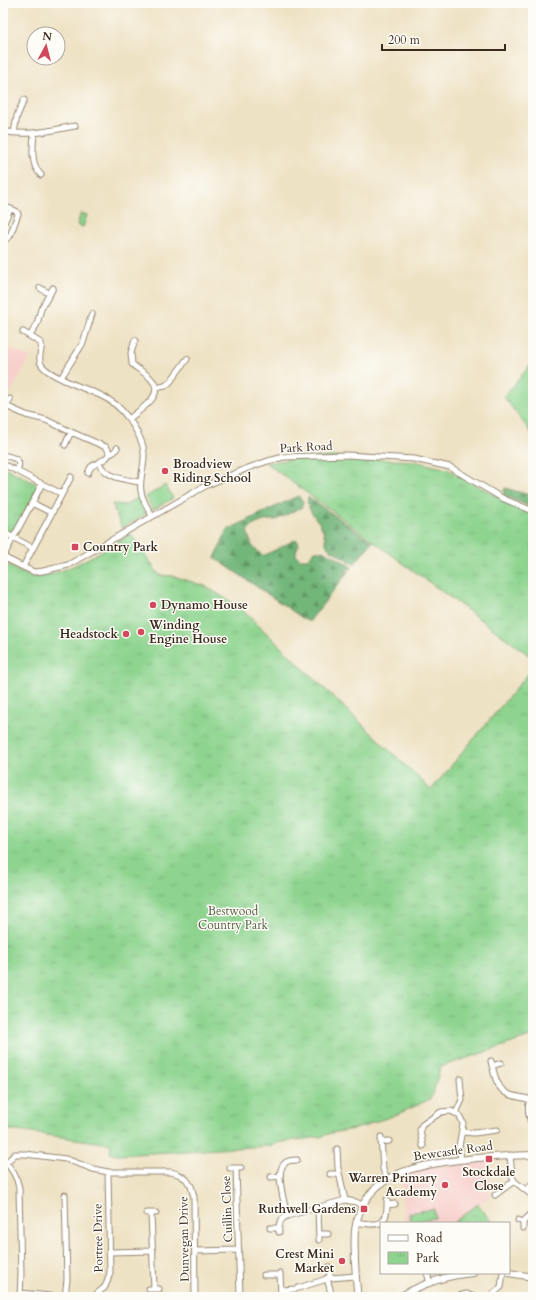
<svg xmlns="http://www.w3.org/2000/svg" width="536" height="1300" font-family="Cardo,serif">
<style>
.built{fill:#f7d0cc}
.green{fill:#8ed48f;stroke:#647f56}
.forest{fill:url(#forest-firs);stroke:#56704c}
.park{fill:url(#park-tufts);stroke:#647f56}
.lines{fill:none;stroke-linecap:round;stroke-linejoin:round}
.minor-casing{stroke:#948671;stroke-width:7}
.tertiary-casing{stroke:#948671;stroke-width:8}
.minor{stroke:#fff;stroke-width:5}
.tertiary{stroke:#fff;stroke-width:6}
.poi-dot{fill:#d1495b;stroke:#fdfcf7;stroke-width:1.5}
.labels{text-anchor:middle;stroke-width:3;stroke-linejoin:round;paint-order:stroke}
.street-label{font-size:12px;fill:#3b2a1e;stroke:#fdfcf7}
.poi-label{font-size:12px;font-weight:bold;fill:#3b2a1e;stroke:#fdfcf7;text-anchor:start}
.park-label{font-size:12px;fill:#545d40;stroke:#fdfcf7}
</style>
<defs>
<pattern id="forest-firs" width="22" height="20" patternUnits="userSpaceOnUse"><rect width="22" height="20" fill="#72b67a"/><path d="M5 1l3.5 6h-7zM16 11l3.5 6h-7z" fill="#5f9463"/></pattern>
<pattern id="park-tufts" width="24" height="20" patternUnits="userSpaceOnUse"><rect width="24" height="20" fill="#8ed48f"/><path d="M3 7l-1-3M5 7V3M7 7l1-3M15 17l-1-3M17 17v-4M19 17l1-3" fill="none" stroke="#7bb67b"/></pattern>
</defs>
<rect width="100%" height="100%" fill="#fdfcf7"/>
<filter id="ink" filterUnits="userSpaceOnUse"><feTurbulence type="fractalNoise" baseFrequency=".025" numOctaves="2"/><feDisplacementMap in="SourceGraphic" scale="8" xChannelSelector="R" yChannelSelector="G"/><feConvolveMatrix kernelMatrix="1 2 1 2 8 2 1 2 1" color-interpolation-filters="sRGB"/></filter>
<filter id="wash" filterUnits="userSpaceOnUse"><feTurbulence type="fractalNoise" baseFrequency=".012" numOctaves="4" result="noise"/><feDisplacementMap in="SourceGraphic" scale="16" xChannelSelector="R" yChannelSelector="G"/><feGaussianBlur stdDeviation="0.9" result="paint"/><feColorMatrix in="noise" values="0 0 0 0 0 0 0 0 0 0 0 0 0 0 0 0 0 1.4 0 .05"/><feComposite in="paint" operator="in"/></filter>
<g filter="url(#wash)">
<rect width="100%" height="100%" fill="#eee2c4"/>
<path class="built" d="M 3,346 L 30,357 L 9,396 L 3,393 Z
M 487,1160 L 490,1196 L 453,1223 L 404,1223 L 401,1175 L 413,1171 L 438,1166 Z"/>
<path class="green" d="M 81,213 L 87,215 L 83,227 L 77,225 Z
M 533,362 L 533,435 L 504,397 Z
M 165,485 L 173,498 L 153,510 L 146,497 Z
M 139,497 L 146,514 L 122,528 L 112,504 L 126,505 Z
M 434,1209 L 435,1218 L 411,1222 L 409,1213 Z"/>
<path class="forest" d="M 505,488 L 533,496 L 533,508 L 503,495 Z
M 298,496 L 303,501 L 302,507 L 276,520 C 266,519 254,523 247,531 L 252,546 L 262,555 L 265,555 L 293,541 L 297,540 L 299,544 L 296,551 L 296,555 L 300,559 L 308,559 L 315,551 C 328,549 341,561 352,567 L 349,570 L 347,568 L 346,570 L 348,571 L 347,573 L 312,618 L 310,621 L 307,621 L 215,558 L 227,530 Z
M 308,497 L 372,542 L 354,564 L 328,548 C 325,542 325,536 323,530 C 318,518 305,510 308,497 Z"/>
<path class="park" d="M 333,457 L 414,461 L 447,469 L 533,516 L 533,658 L 266,463 L 299,458 Z
M 6,468 L 36,484 L 38,488 L 14,534 L 12,535 L 3,531 L 3,469 Z
M 131,534 L 159,575 L 173,576 L 205,586 L 239,607 L 431,790 L 533,668 L 533,1036 L 440,1067 L 433,1094 L 430,1099 L 396,1115 L 371,1123 L 364,1127 L 331,1133 L 320,1137 L 296,1140 L 276,1143 L 270,1146 L 118,1155 L 110,1153 L 111,1144 L 3,1129 L 3,562 C 11,566 21,574 30,576 C 57,581 107,547 131,534 Z
M 478,1204 L 492,1223 L 453,1223 Z"/>
</g>
<g filter="url(#ink)">
<g class="lines">
<g class="minor-casing">
<path id="minor" d="M 3,131 C 27,137 51,130 75,126
M 14,133 L 17,116 L 24,100
M 34,133 C 33,148 30,164 41,175
M 3,206 L 16,211 L 18,214 L 10,236 L 6,239 L 3,239
M 3,225 L 10,209
M 40,288 L 50,294
M 23,332 L 41,343 C 43,350 37,357 41,364 C 47,376 87,389 100,395 C 111,400 121,408 128,418 C 136,429 145,444 144,457 C 144,469 139,480 141,491 C 142,500 148,508 152,516
M 30,336 L 37,324 L 41,309 L 53,288
M 61,378 L 83,343 L 92,314
M 156,388 L 165,386 L 170,382 L 187,359
M 6,406 L 26,415 L 46,420 L 71,432 L 106,447 C 116,458 98,461 91,467 C 90,468 89,471 88,473
M 3,412 L 10,399
M 129,419 C 139,410 166,395 152,380 C 147,373 138,370 132,364 L 131,353 L 135,340
M 65,445 L 71,432
M 110,454 L 114,452 L 117,448
M 3,455 C 13,458 23,458 17,471
M 99,463 C 106,478 126,480 140,482
M 3,466 L 7,466 L 62,494
M 42,484 L 3,557 L 23,567 L 34,572 L 43,571 L 68,565 L 207,485 L 248,468 L 268,461 L 284,457 L 346,455 L 414,459 L 450,467 L 502,498 L 533,511
M 32,503 L 52,513
M 3,532 L 33,548
M 23,567 L 71,477
M 491,1061 C 494,1072 496,1089 508,1094 C 515,1097 523,1097 530,1100
M 492,1066 L 501,1063
M 533,1095 C 525,1106 529,1117 533,1129
M 456,1113 L 462,1100 L 460,1079
M 462,1132 L 474,1133 L 497,1130
M 381,1137 L 383,1169 L 387,1179
M 381,1142 L 389,1141
M 423,1146 L 420,1130 L 422,1125 L 441,1112 L 451,1111 L 459,1115 L 463,1123 L 459,1147 L 461,1159
M 337,1149 L 338,1168 L 345,1200
M 510,1155 L 512,1176 L 514,1181 L 533,1196
M 3,1160 C 12,1168 17,1176 19,1188 L 21,1274 L 20,1297
M 6,1163 L 15,1154 L 25,1154 L 66,1159 L 93,1169 L 108,1172 L 171,1172 L 178,1174 L 186,1179 L 191,1186 L 194,1197 L 195,1297
M 230,1168 L 241,1168
M 236,1168 L 240,1297
M 330,1174 L 339,1174
M 271,1177 L 280,1176
M 527,1190 L 533,1182
M 65,1195 L 67,1280 L 65,1297
M 495,1195 L 514,1181
M 387,1205 L 395,1204
M 318,1207 L 319,1240
M 147,1213 L 156,1213
M 151,1213 L 154,1289
M 287,1216 C 285,1204 274,1171 285,1163 C 288,1160 293,1160 297,1160
M 518,1220 L 523,1222 L 523,1228
M 357,1222 C 381,1227 388,1225 387,1200
M 523,1222 L 533,1212
M 270,1228 L 278,1228
M 279,1232 C 278,1224 280,1219 287,1216 L 345,1200 L 356,1202 L 363,1206
M 319,1234 L 328,1234
M 195,1251 L 239,1250
M 109,1252 L 153,1251
M 329,1267 L 330,1278
M 280,1273 L 281,1297
M 427,1273 L 430,1283
M 264,1275 L 280,1275
M 327,1278 L 332,1297
M 149,1289 L 159,1289
M 281,1290 L 295,1289 L 330,1278 L 356,1276
M 20,1293 L 60,1297
M 93,1297 L 105,1287 L 110,1273 L 108,1172
M 454,1297 L 467,1294 L 473,1297
M 490,1297 L 501,1287 L 503,1273"/>
</g>
<g class="tertiary-casing">
<path id="tertiary" d="M 509,1273 L 533,1277
M 358,1297 C 356,1286 356,1275 355,1263 C 355,1252 354,1241 355,1230 C 362,1181 402,1168 445,1162 C 474,1157 503,1156 533,1155
M 399,1297 C 422,1284 447,1275 473,1273"/>
</g>
<use href="#minor" class="minor"/>
<use href="#tertiary" class="tertiary"/>
</g>
</g>
<g class="poi-dot">
<circle cx="165" cy="471" r="4"/>
<rect x="71" y="543" width="8" height="8" rx="2"/>
<circle cx="153" cy="605" r="4"/>
<circle cx="141" cy="632" r="4"/>
<circle cx="126" cy="634" r="4"/>
<rect x="485" y="1155" width="8" height="8" rx="2"/>
<circle cx="445" cy="1185" r="4"/>
<rect x="360" y="1205" width="8" height="8" rx="2"/>
<circle cx="342" cy="1261" r="4"/>
</g>
<g class="labels">
<g class="street-label">
<text transform="translate(306 447) rotate(-3)" y="4">Park Road</text>
<text transform="translate(453 1151) rotate(-8)" y="4">Bewcastle Road</text>
<text transform="translate(227 1209) rotate(-92)" y="4">Cuillin Close</text>
<text transform="translate(98 1238) rotate(-91)" y="4">Portree Drive</text>
<text transform="translate(184 1239) rotate(-91)" y="4">Dunvegan Drive</text>
</g>
<g class="poi-label">
<text x="173" y="468">Broadview<tspan x="173" dy="14">Riding School</tspan></text>
<text x="83" y="551">Country Park</text>
<text x="161" y="609">Dynamo House</text>
<text x="149" y="629">Winding<tspan x="149" dy="14">Engine House</tspan></text>
<text x="118" y="638" text-anchor="end">Headstock</text>
<text x="489" y="1176" text-anchor="middle">Stockdale<tspan x="489" dy="14">Close</tspan></text>
<text x="437" y="1182" text-anchor="end">Warren Primary<tspan x="437" dy="14">Academy</tspan></text>
<text x="356" y="1213" text-anchor="end">Ruthwell Gardens</text>
<text x="334" y="1258" text-anchor="end">Crest Mini<tspan x="334" dy="14">Market</tspan></text>
</g>
<g class="park-label">
<text x="233" y="915">Bestwood<tspan x="233" dy="14">Country Park</tspan></text>
</g>
</g>
<rect width="536" height="1300" fill="none" stroke="#fdfcf7" stroke-width="16"/>
<rect x="380" y="1222" width="130" height="52" fill="#fdfcf7" stroke="#afa8a0"/>
<rect x="388" y="1235" width="20" height="6" fill="#ffffff" stroke="#afa8a0"/>
<text x="416" y="1242" font-size="12" fill="#3b2a1e">Road</text>
<rect x="388" y="1252" width="20" height="12" fill="url(#park-tufts)" stroke="#afa8a0"/>
<text x="416" y="1262" font-size="12" fill="#3b2a1e">Park</text>
<g transform="translate(46 46) rotate(7)"><circle r="19" fill="#fdfcf7" stroke="#afa8a0"/>
<path d="M0-3L7 15L0 10L-7 15Z" fill="#d1495b"/>
<text y="-6" font-size="11" font-weight="bold" text-anchor="middle" fill="#3b2a1e">N</text>
</g>
<path d="M382 44v6h123v-6" fill="none" stroke="#3b2a1e" stroke-width="2"/>
<text x="388" y="44" font-size="12" fill="#3b2a1e" stroke="#fdfcf7" stroke-width="3" paint-order="stroke">200 m</text>
</svg>
